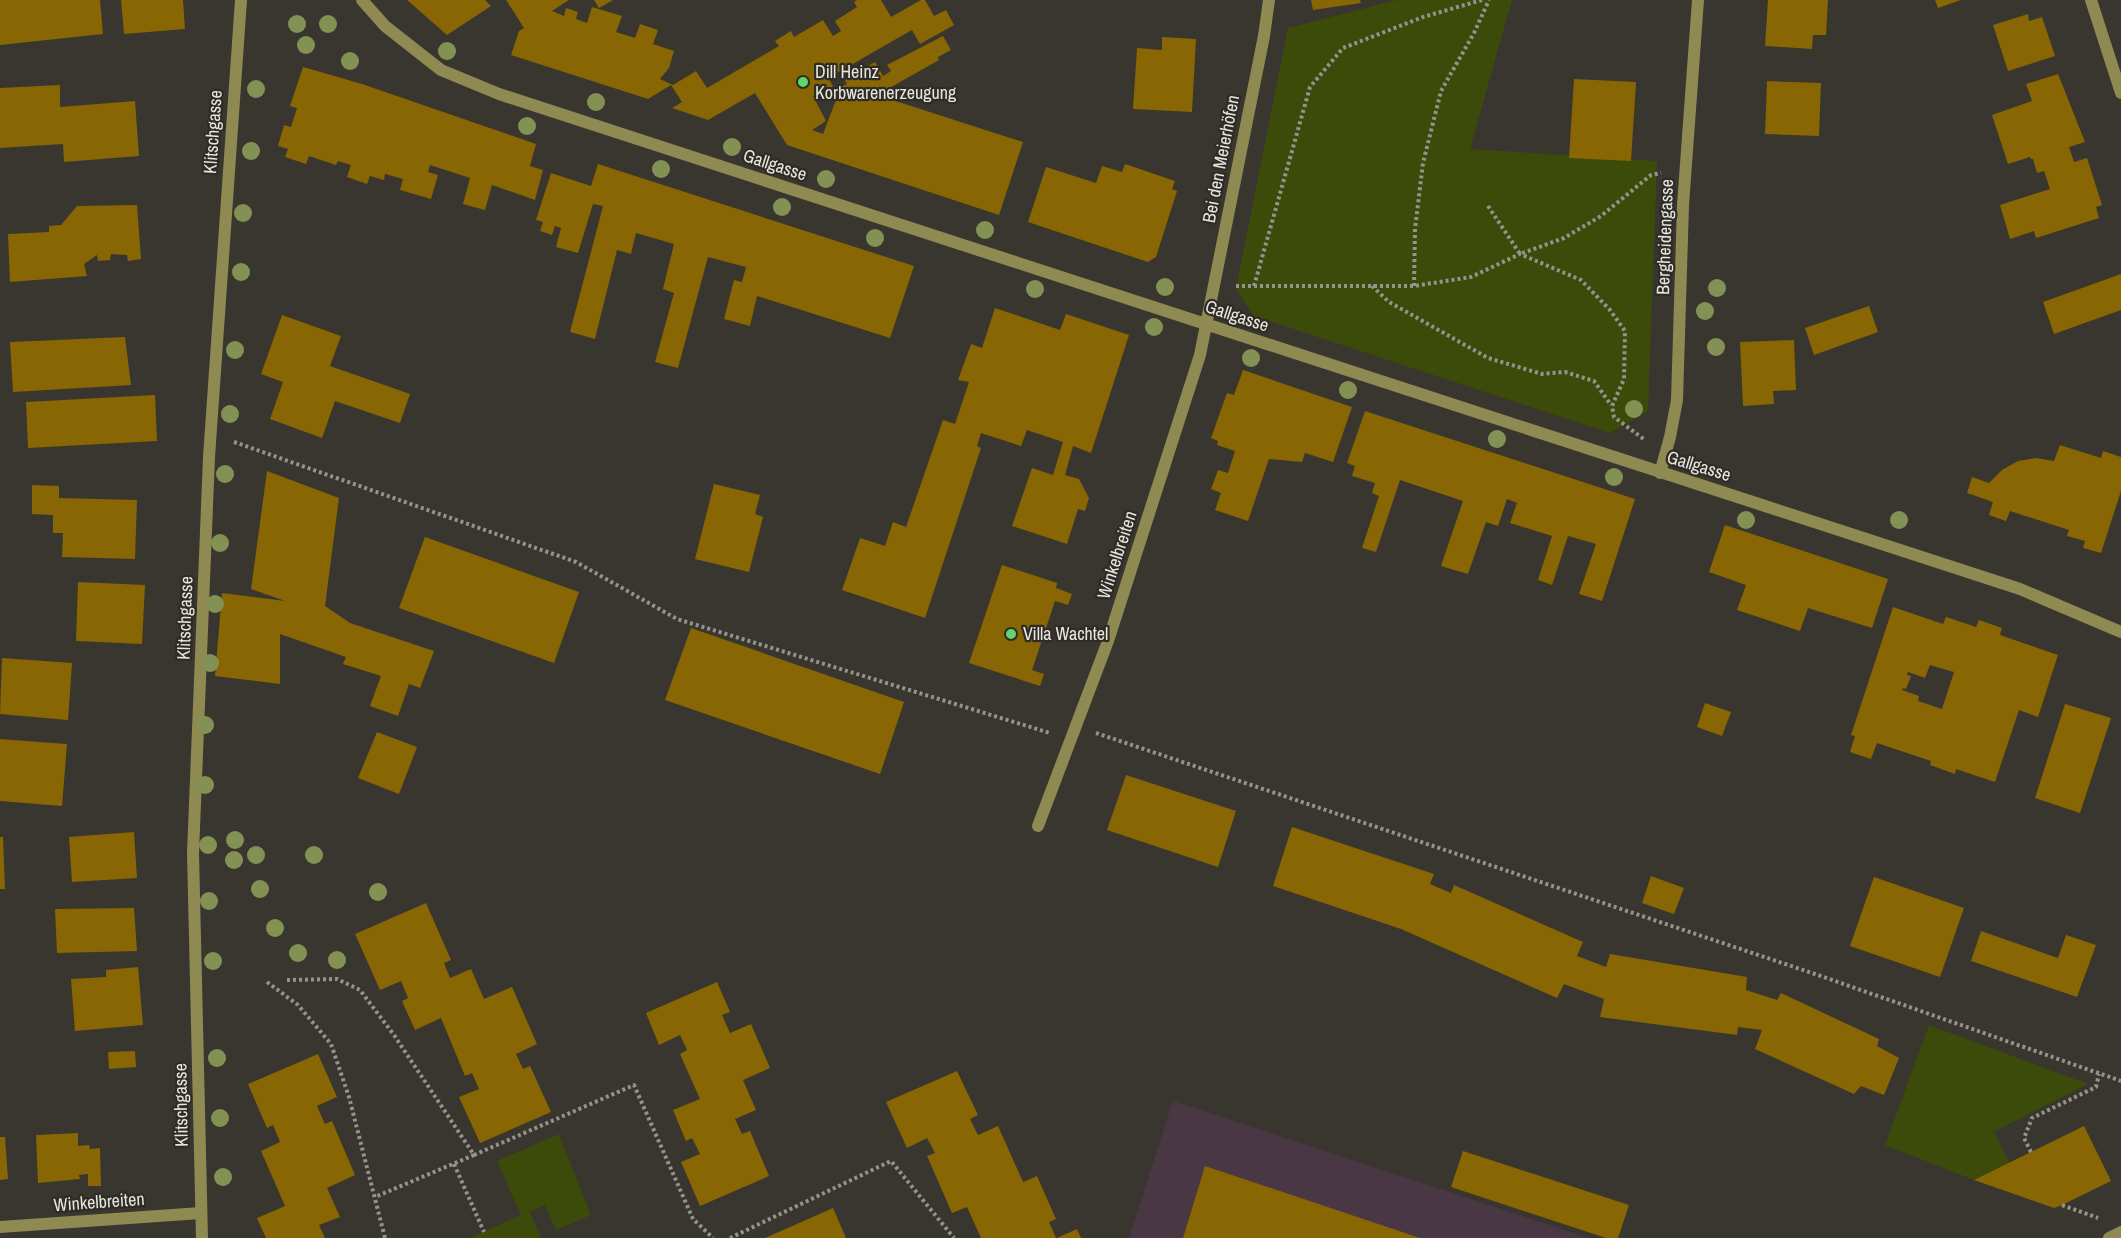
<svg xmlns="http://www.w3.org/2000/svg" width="2121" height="1238" font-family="'Archivo Narrow',sans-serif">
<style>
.education{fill:#493843}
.green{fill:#3c4b09}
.building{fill:#876603;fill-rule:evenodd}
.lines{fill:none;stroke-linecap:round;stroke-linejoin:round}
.path{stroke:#96938e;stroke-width:4;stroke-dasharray:3 3;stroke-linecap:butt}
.street{stroke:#8f8952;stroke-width:12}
.tree{fill:#839254}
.poi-dot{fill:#5fd56b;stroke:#2f2c25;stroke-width:2}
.labels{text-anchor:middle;stroke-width:4.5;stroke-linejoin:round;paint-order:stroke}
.poi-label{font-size:18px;fill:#e8e6e2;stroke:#2f2c25;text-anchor:start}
.street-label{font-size:18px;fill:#e8e6e2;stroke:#2f2c25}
</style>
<rect width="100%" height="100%" fill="#39362f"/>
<path class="education" d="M 1173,1101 L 1589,1238 L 1129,1238 Z"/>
<path class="green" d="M 1397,0 L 1512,0 L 1470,149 L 1657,161 L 1648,411 L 1610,433 L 1254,316 L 1236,289 L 1288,28 Z
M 1929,1025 L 2088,1084 L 1994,1132 L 2010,1163 L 1974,1180 L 1885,1145 Z
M 559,1134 L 591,1215 L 556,1230 L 545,1205 L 530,1212 L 541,1238 L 470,1238 L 521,1215 L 497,1161 Z"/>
<path class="building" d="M 0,0 L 100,0 L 103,34 L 0,45 Z
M 121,0 L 183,0 L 185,29 L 124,34 Z
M 407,0 L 485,0 L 491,6 L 447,35 Z
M 506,0 L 569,0 L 552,11 L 564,16 L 566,8 L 578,12 L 576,19 L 587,23 L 592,7 L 622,16 L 616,32 L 635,38 L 640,24 L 658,30 L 653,44 L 674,51 L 669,68 L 660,79 L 673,85 L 696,71 L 707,88 L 779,46 L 775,41 L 791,31 L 794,37 L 823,20 L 833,36 L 841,31 L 835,21 L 857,7 L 854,2 L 857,0 L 881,0 L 891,17 L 921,0 L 925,0 L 934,16 L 946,10 L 954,25 L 920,44 L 912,30 L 828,78 L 833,86 L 813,96 L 826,121 L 812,130 L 823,134 L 841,87 L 847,84 L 845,80 L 875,62 L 883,76 L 891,71 L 887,65 L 943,36 L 951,50 L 938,57 L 939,60 L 877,95 L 1023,142 L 999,215 L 787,145 L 755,93 L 708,120 L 672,108 L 682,102 L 671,85 L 648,99 L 511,55 L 519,31 L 524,28 Z
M 594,0 L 613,0 L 599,8 Z
M 1311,0 L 1360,0 L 1361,3 L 1313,10 Z
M 1768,0 L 1828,0 L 1826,35 L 1813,35 L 1812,49 L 1765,46 Z
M 1935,0 L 1961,0 L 1938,8 Z
M 2028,14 L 2029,21 L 2042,17 L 2055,56 L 2008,71 L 1993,25 Z
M 1162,37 L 1196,39 L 1192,112 L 1133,109 L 1137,48 L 1162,50 Z
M 303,67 L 362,84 L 536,144 L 530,166 L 543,170 L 535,200 L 492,185 L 485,210 L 463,204 L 470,178 L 430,165 L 428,172 L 438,175 L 431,199 L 400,190 L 403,179 L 385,174 L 384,180 L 370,176 L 367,184 L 347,177 L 351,165 L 338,161 L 336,165 L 309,156 L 306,164 L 285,157 L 288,149 L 278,146 L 284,125 L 291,127 L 297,108 L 290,106 Z
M 2058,74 L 2085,142 L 2069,147 L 2074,162 L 2087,158 L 2102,205 L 2096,207 L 2099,218 L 2036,238 L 2034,231 L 2010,239 L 2000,205 L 2050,189 L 2044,171 L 2037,173 L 2033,159 L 2031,159 L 2030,157 L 2008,164 L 1992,115 L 2032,101 L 2026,84 Z
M 1574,79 L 1636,82 L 1631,161 L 1569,158 Z
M 1767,81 L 1821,83 L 1819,136 L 1765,134 Z
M 60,85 L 60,107 L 135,101 L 139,156 L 64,162 L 63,144 L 0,148 L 0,88 Z
M 598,164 L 914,266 L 890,338 L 757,296 L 750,326 L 724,319 L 734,280 L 742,282 L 746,267 L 708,257 L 678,368 L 655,362 L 674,293 L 663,289 L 674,244 L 636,233 L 631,254 L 617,250 L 595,339 L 570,332 L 603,206 L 593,204 L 578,253 L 556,247 L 561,228 L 555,226 L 552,235 L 540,231 L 543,222 L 536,220 L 551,173 L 591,186 Z
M 1125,164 L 1175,181 L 1172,189 L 1177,191 L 1156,257 L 1148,262 L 1028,222 L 1046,167 L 1096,183 L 1102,166 L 1122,172 Z
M 137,205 L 141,259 L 128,261 L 127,255 L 111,254 L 110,260 L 98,261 L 97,255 L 84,264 L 87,276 L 10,282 L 8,234 L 49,232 L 49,226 L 61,225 L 77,206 Z
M 2121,274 L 2121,310 L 2054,334 L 2043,302 Z
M 1869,306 L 1878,332 L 1814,355 L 1805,328 Z
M 995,308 L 1060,330 L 1066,314 L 1129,335 L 1091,453 L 1073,446 L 1065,475 L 1079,479 L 1089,498 L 1085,511 L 1078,509 L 1067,544 L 1012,526 L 1032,468 L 1053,475 L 1063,442 L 1027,430 L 1021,446 L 981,433 L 977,446 L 981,448 L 925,618 L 842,590 L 860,538 L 885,546 L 893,522 L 906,527 L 943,420 L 955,424 L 969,382 L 958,380 L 971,344 L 982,348 Z
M 282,315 L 341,336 L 330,366 L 410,394 L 400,423 L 335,401 L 322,438 L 270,419 L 283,382 L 261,374 Z
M 125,337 L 131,385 L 13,392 L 10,342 Z
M 1794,340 L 1796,390 L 1773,391 L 1774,404 L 1743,406 L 1740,342 Z
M 1243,370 L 1352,407 L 1333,462 L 1305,453 L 1302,462 L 1269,459 L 1248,521 L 1215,510 L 1221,493 L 1211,489 L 1218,470 L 1228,473 L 1235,451 L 1217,445 L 1218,441 L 1211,438 L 1227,393 L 1234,395 Z
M 155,395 L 157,441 L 28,448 L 26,402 Z
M 1365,411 L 1635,499 L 1602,601 L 1579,594 L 1596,544 L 1568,536 L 1552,585 L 1538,580 L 1552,536 L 1510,523 L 1517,503 L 1507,499 L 1498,526 L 1486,522 L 1468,574 L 1441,566 L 1463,501 L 1400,480 L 1376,552 L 1362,548 L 1379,496 L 1372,493 L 1375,483 L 1352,476 L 1355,466 L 1347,463 Z
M 2060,445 L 2101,458 L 2103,451 L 2121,457 L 2121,491 L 2101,553 L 2083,548 L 2085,541 L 2067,536 L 2069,530 L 2010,511 L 2006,521 L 1989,515 L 1993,502 L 1967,493 L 1972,477 L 1989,483 L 2002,470 L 2018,461 L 2036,458 L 2054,461 Z
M 267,471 L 339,498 L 325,606 L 350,623 L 434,651 L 420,688 L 409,684 L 398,716 L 370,706 L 381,676 L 343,664 L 346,657 L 280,634 L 280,684 L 215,676 L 222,593 L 285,601 L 251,589 Z
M 714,484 L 760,495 L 755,514 L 763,517 L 749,572 L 695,559 Z
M 32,485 L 59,486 L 59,498 L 137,500 L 135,559 L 62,557 L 63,533 L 53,533 L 53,515 L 32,514 Z
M 1725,525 L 1888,579 L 1872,628 L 1808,608 L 1800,631 L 1737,610 L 1746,585 L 1709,572 Z
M 425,537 L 579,592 L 554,663 L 399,608 Z
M 1002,565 L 1057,583 L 1056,588 L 1072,594 L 1068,605 L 1055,601 L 1032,670 L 1044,674 L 1040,686 L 969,663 Z
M 78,582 L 145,585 L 142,644 L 76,641 Z
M 1893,607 L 1943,624 L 1946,617 L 1976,627 L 1979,620 L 2002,628 L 2000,635 L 2058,655 L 2038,717 L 2019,710 L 1995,782 L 1956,769 L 1955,774 L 1930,765 L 1931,761 L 1877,743 L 1871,759 L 1850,752 L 1855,736 L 1851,735 ZM 1930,665 L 1954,672 L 1942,709 L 1918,701 L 1919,696 L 1902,690 L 1903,688 L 1906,689 L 1911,676 L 1907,675 L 1908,672 L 1925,678 Z
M 691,628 L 904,702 L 880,774 L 665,700 Z
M 2,658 L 72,663 L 68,720 L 0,714 Z
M 1705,703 L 1731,712 L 1722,736 L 1697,727 Z
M 2065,704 L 2111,718 L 2080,813 L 2035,798 Z
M 377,732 L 417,747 L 399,794 L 358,778 Z
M 0,739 L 67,744 L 62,806 L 0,801 Z
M 1126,775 L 1236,811 L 1218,867 L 1107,830 Z
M 1292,827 L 1434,874 L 1430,884 L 1451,893 L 1454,885 L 1583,942 L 1577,956 L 1606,967 L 1610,954 L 1747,977 L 1746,990 L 1777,1000 L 1781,993 L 1879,1039 L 1877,1046 L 1899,1058 L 1884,1095 L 1861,1086 L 1854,1094 L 1755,1049 L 1762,1030 L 1738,1027 L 1737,1035 L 1600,1017 L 1604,999 L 1564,984 L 1557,998 L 1401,929 L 1273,886 Z
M 134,832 L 137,878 L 72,882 L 69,837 Z
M 0,837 L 3,837 L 5,889 L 0,889 Z
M 1651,876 L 1684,888 L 1674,914 L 1642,903 Z
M 1874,877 L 1964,908 L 1940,977 L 1850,946 Z
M 426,903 L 451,960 L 444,963 L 450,978 L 471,969 L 484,999 L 512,987 L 537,1044 L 516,1054 L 523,1069 L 530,1066 L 551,1112 L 480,1143 L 459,1097 L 479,1089 L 472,1073 L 465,1076 L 441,1018 L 415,1030 L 402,1001 L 408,998 L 401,981 L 380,990 L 355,934 Z
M 134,908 L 137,951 L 57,953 L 55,909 Z
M 1981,931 L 2058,958 L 2066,935 L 2096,945 L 2077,997 L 1971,961 Z
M 138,967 L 143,1025 L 75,1031 L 71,979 L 106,977 L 106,970 Z
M 717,982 L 730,1012 L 722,1015 L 730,1033 L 751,1024 L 770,1068 L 743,1080 L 756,1110 L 735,1119 L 742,1134 L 750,1131 L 769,1176 L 700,1206 L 681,1162 L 700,1154 L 692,1138 L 686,1141 L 673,1110 L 700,1099 L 680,1054 L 687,1050 L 680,1035 L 659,1045 L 646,1013 Z
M 135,1051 L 136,1067 L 109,1069 L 108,1052 Z
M 318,1054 L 337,1097 L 317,1106 L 325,1124 L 332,1121 L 355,1175 L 327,1188 L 340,1217 L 319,1225 L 325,1238 L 266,1238 L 257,1218 L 285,1206 L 261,1151 L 280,1142 L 273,1125 L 267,1128 L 248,1084 Z
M 957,1071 L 978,1115 L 970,1119 L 978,1135 L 998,1126 L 1023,1182 L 1037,1176 L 1056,1219 L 1049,1222 L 1056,1238 L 981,1238 L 967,1207 L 952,1213 L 927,1156 L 935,1153 L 927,1138 L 907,1148 L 886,1102 Z
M 2084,1126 L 2111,1181 L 2062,1205 L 2054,1208 L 1974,1180 Z
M 78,1133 L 78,1146 L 89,1145 L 90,1149 L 100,1148 L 101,1186 L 88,1186 L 88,1174 L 79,1175 L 80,1179 L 38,1183 L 36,1135 Z
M 0,1137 L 5,1137 L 8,1179 L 0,1180 Z
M 1463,1151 L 1629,1205 L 1618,1238 L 1606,1238 L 1451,1187 Z
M 1205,1166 L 1420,1238 L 1183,1238 Z
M 833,1208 L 846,1238 L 765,1238 Z
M 1077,1229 L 1081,1238 L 1057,1238 Z"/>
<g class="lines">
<path class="path" d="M 1488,206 L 1520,254 L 1564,238 L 1601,216 L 1651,175 L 1661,173
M 1236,286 L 1414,286 L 1471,277 L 1520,254 L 1581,280 L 1610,310 L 1625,331 L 1624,379 L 1612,406 L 1614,417 L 1645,440
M 1254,286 L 1310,87 L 1343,48 L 1423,17 L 1482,0
M 1372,286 L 1389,302 L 1488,358 L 1542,374 L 1565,372 L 1594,381 L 1611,405
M 1414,286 L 1415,229 L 1423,163 L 1441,91 L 1474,33 L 1489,0
M 234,442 L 576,562 L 677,619 L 1050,733
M 1096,733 L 1815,974 L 2121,1081
M 287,980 L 337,979 L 360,990 L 394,1035 L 474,1155 L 375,1197
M 267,982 L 298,1005 L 331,1044 L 349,1097 L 385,1238
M 2031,1152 L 2024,1138 L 2032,1118 L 2096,1087 L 2099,1074
M 474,1155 L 634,1085 L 693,1219 L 713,1238
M 454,1164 L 484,1232
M 2062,1205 L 2098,1218
M 730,1238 L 891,1161 L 954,1238"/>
<path class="street" d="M 362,0 L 385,26 L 441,70 L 499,94 L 2020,589 L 2121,632
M 2091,0 L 2121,93
M 1660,473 L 1670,437 L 1677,400 L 1683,205 L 1698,0
M 1038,826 L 1108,641 L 1200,355 L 1264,36 L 1269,0
M 0,1227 L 201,1213
M 202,1238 L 193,853 L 209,457 L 241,0
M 2109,1238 L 2121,1232"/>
</g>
<g class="tree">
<circle cx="297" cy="24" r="9"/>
<circle cx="328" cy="24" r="9"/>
<circle cx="306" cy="45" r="9"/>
<circle cx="447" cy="51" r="9"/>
<circle cx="350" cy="61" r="9"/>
<circle cx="256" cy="89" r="9"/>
<circle cx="596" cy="102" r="9"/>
<circle cx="527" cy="126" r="9"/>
<circle cx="732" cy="147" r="9"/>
<circle cx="251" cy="151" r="9"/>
<circle cx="661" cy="169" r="9"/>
<circle cx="826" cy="179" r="9"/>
<circle cx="782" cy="207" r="9"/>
<circle cx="243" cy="213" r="9"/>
<circle cx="985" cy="230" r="9"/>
<circle cx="875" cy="238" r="9"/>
<circle cx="241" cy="272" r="9"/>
<circle cx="1165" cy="287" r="9"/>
<circle cx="1717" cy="288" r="9"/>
<circle cx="1035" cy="289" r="9"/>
<circle cx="1705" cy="311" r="9"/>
<circle cx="1154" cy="327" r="9"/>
<circle cx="1716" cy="347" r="9"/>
<circle cx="235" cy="350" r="9"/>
<circle cx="1251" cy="358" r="9"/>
<circle cx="1348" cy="390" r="9"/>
<circle cx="1634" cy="409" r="9"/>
<circle cx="230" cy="414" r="9"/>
<circle cx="1497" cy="439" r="9"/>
<circle cx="225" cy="474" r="9"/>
<circle cx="1614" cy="477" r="9"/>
<circle cx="1746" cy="520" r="9"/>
<circle cx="1899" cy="520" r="9"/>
<circle cx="220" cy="543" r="9"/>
<circle cx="215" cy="604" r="9"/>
<circle cx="210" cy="663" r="9"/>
<circle cx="205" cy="725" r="9"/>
<circle cx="205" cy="785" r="9"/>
<circle cx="235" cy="840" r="9"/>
<circle cx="208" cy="845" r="9"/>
<circle cx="256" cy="855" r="9"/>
<circle cx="314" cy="855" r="9"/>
<circle cx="234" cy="860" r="9"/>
<circle cx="260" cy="889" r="9"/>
<circle cx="378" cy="892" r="9"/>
<circle cx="209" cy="901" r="9"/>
<circle cx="275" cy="928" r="9"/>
<circle cx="298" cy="953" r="9"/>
<circle cx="337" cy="960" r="9"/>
<circle cx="213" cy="961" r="9"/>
<circle cx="217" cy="1058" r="9"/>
<circle cx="220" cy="1118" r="9"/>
<circle cx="223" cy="1177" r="9"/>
</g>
<g class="poi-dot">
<circle cx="803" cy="82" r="6"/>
<circle cx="1011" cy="634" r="6"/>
</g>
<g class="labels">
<g class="poi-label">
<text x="815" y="78">Dill Heinz<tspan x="815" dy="21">Korbwarenerzeugung</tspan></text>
<text x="1023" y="640">Villa Wachtel</text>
</g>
<g class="street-label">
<text transform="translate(213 132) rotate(-86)" y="6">Klitschgasse</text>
<text transform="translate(1221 159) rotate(-79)" y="6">Bei den Meierhöfen</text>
<text transform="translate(775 165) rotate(18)" y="6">Gallgasse</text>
<text transform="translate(1665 237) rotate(-88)" y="6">Bergheidengasse</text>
<text transform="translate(1237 316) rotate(18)" y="6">Gallgasse</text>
<text transform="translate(1699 466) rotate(17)" y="6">Gallgasse</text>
<text transform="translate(1117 555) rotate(-72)" y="6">Winkelbreiten</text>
<text transform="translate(185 618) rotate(-88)" y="6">Klitschgasse</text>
<text transform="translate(181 1105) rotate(-91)" y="6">Klitschgasse</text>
<text transform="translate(99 1202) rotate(-4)" y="6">Winkelbreiten</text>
</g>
</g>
</svg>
